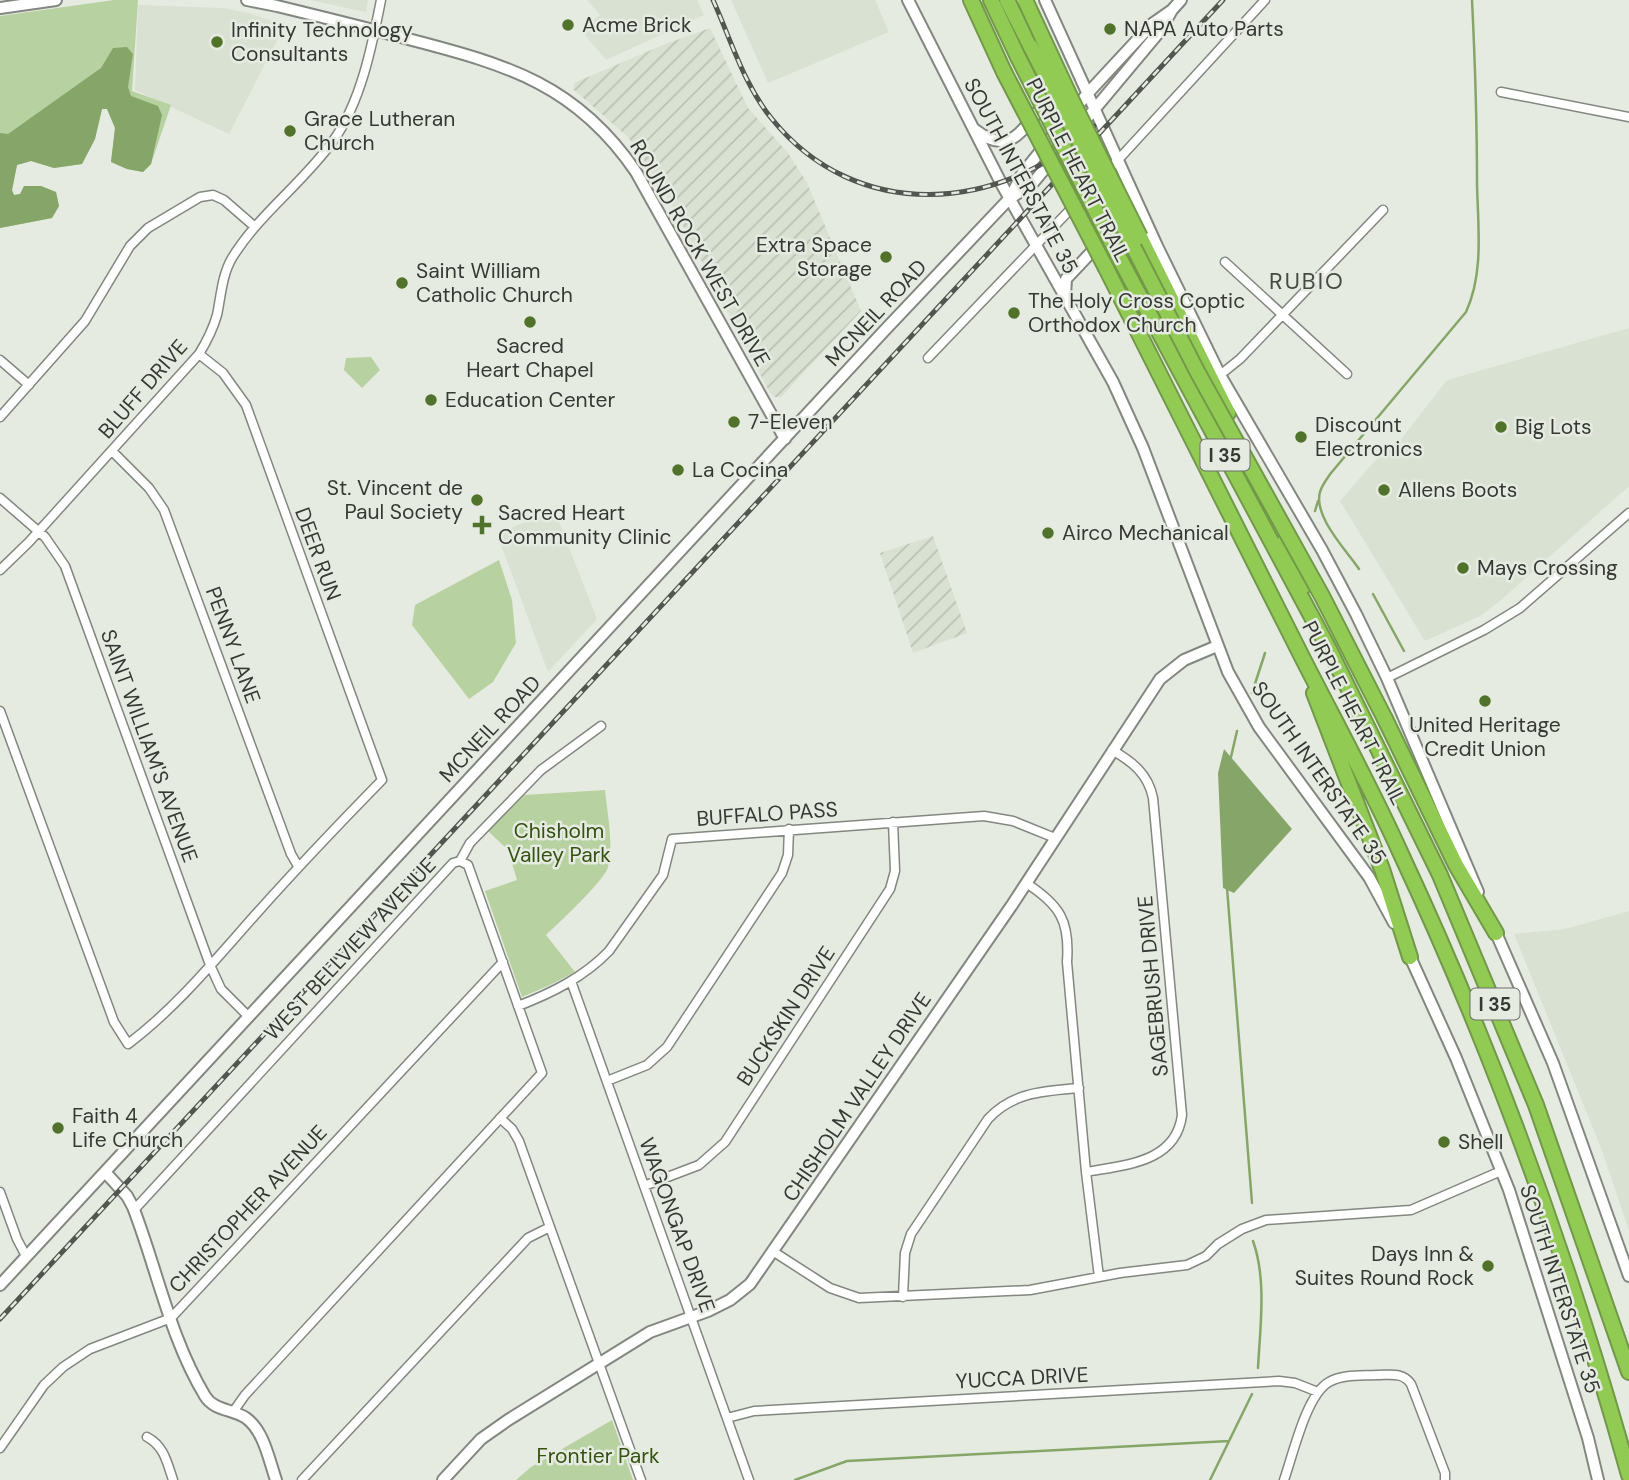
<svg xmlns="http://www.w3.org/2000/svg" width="1629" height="1480" font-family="'DM Sans',sans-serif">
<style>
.built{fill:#d9e1d2}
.industrial{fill:url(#industrial-furrows)}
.park{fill:#b7d1a1}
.water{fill:#86a669}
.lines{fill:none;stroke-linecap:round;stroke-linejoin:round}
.stream{stroke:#86a669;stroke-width:2.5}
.street-casing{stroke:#82877f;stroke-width:11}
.secondary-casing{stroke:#82877f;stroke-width:14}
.highway-casing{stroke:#729849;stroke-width:18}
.street{stroke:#fff;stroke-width:8}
.secondary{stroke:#fff;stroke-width:10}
.highway{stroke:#92cb54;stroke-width:14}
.rail-casing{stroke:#525550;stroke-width:5}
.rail{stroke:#e6ebe2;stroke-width:2.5;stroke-dasharray:8;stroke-linecap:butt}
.highway-bridge-casing{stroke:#729849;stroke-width:18;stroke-linecap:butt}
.highway-bridge{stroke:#92cb54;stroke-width:14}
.poi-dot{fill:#50722a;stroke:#e6ebe2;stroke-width:2.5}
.labels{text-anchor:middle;stroke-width:5;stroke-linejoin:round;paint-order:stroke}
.shield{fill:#e6ebe2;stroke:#6b6e68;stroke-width:2}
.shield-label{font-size:19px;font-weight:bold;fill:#363834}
.poi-label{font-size:21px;fill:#363834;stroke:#e6ebe2;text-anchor:start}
.street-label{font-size:21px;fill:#363834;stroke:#e6ebe2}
.park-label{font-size:21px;fill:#345210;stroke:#e6ebe2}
.neighbourhood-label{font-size:23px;letter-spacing:2px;fill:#464a43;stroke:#e6ebe2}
</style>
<defs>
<pattern id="industrial-furrows" width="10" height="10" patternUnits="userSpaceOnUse" patternTransform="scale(1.75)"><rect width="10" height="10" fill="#d9e1d2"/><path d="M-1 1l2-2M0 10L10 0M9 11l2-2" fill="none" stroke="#bbc2b5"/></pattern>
</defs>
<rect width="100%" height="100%" fill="#e6ebe2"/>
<path class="built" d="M 310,0 L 368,0 L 366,12 Z
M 587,0 L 697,0 L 704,15 L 606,60 L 580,29 L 600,15 Z
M 731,0 L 875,0 L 889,32 L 768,83 Z
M 138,5 L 224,8 L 248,13 L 285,25 L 229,134 L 135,90 Z
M 1629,328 L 1629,486 L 1500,601 L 1480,616 L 1425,641 L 1340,501 L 1380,455 L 1402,438 L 1447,380 Z
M 554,509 L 597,619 L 548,672 L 497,534 Z
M 1629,911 L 1629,1231 L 1601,1148 L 1514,934 L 1565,929 Z"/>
<path class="industrial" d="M 710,28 L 748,108 L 788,153 L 807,183 L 861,311 L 781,397 L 775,397 L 770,393 L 677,214 L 640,154 L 628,137 L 573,89 L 574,83 L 663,45 Z
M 933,536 L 967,633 L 913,653 L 880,553 Z"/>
<path class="park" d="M 114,0 L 138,0 L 132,91 L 171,105 L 151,164 L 143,172 L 127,169 L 111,162 L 115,128 L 107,109 L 102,109 L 95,139 L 82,164 L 54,168 L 31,161 L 17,165 L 12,190 L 14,195 L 20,194 L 24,186 L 41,186 L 56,192 L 59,206 L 52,218 L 0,228 L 0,16 Z
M 371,357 L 380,370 L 362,388 L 344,370 L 346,358 Z
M 499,560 L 512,600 L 516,643 L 493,682 L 469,699 L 412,625 L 415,605 Z
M 605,790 C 607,811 614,846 608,867 C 605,880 558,924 546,935 L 575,972 L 550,985 L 522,997 L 485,891 L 517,880 L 508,850 L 488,831 L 524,795 Z
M 612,1420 L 633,1480 L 516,1480 L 531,1467 Z"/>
<path class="water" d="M 127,47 L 133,54 L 128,87 L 131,96 L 158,106 L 162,115 L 151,164 L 143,172 L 127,169 L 111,162 L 115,128 L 107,109 L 102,109 L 95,139 L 82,164 L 54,168 L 31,161 L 17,165 L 12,190 L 14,195 L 20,194 L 24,186 L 41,186 L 56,192 L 59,206 L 52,218 L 0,228 L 0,133 L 8,134 L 101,68 L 113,48 Z
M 1224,749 L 1292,829 L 1234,893 L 1223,888 L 1218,773 Z"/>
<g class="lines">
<path class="stream" d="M 1315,511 L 1318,501
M 1359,569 C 1346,550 1313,516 1320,492 C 1322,485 1327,479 1331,473 L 1466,312 C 1484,273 1478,227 1477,184 C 1477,123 1475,61 1472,0
M 1373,594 L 1404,651
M 1252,693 L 1265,653
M 1231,757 L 1237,731
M 1227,888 L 1252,1203
M 1253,1241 C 1267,1280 1260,1328 1258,1368
M 795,1480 L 847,1461 L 1229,1441
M 1210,1480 L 1252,1394"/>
<g class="street-casing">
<path id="street" d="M 1501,92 L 1629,117
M 1106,173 L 1265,0
M 1225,262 L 1347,374
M 928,358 L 1087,192
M 0,360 L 29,385
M 1220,375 L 1240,359 L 1383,210
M 0,417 L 85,321 L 130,246 L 148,228 L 200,197 L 213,195 L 224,200 L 255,227
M 112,451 L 149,488 L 164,510 L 291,854 L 298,866
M 0,498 L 45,537 L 65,566 L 210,965 L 221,989 L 249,1017
M 0,570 L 29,542 L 199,354 C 207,341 213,329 217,315 C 221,296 222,275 232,258 C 259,214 303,183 333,141 C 361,102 372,46 381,0
M 1387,678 L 1484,630 L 1520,608 L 1629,513
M 0,711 L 114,1022 L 128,1044 C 176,1008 216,959 256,914 C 297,868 339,824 382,780 L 246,405 L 223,373 L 199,354
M 1026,883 C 1060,905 1070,921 1067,962 L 1086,1172 L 1099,1277
M 571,981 L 749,1480
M 518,1006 C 552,993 584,977 609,951 L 663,875 L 672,839 L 984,816 L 1013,821 L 1055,838
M 607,1081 L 647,1065 L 667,1047 L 782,873 L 788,855 L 789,829
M 500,1118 L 512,1129 L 519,1141 L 641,1480
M 1086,1172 C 1124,1165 1176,1163 1182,1115 L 1153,798 C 1148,774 1133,762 1112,750
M 644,1186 L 699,1165 L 725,1142 L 890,889 L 895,871 L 893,822
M 0,1192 L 17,1239 L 26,1256
M 134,1210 L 453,863 L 460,861 L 470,843 L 541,770 L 601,726
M 774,1252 L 830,1288 L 859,1298 L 1030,1290 L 1120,1273 L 1187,1265 L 1206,1256 L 1218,1244 L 1242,1229 L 1266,1220 L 1411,1210 L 1501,1171
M 903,1297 L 905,1253 L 911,1234 L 988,1119 C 1013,1092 1044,1091 1079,1088
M 233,1412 L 245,1395 L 542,1073 L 468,865 L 460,861
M 727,1418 L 754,1411 L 1279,1381 L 1295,1383 L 1318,1392
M 147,1437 C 164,1446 167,1462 173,1480
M 0,1448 L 44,1385 L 63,1367 L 90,1349 L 171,1318 L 503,962
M 302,1480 L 528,1238 L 550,1227
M 1284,1480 C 1293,1455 1306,1395 1329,1382 C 1343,1374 1361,1376 1377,1375 C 1391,1375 1403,1372 1411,1384 L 1445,1473 L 1445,1480"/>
</g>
<g class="secondary-casing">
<path id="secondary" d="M 247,0 L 277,6 C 322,17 367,28 412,40 C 508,65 577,85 636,172 L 785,439
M 908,0 L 1001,183 L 1113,382 L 1143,448 L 1228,672 L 1259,727 L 1369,877 L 1394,923
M 1045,0 L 1157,246 L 1220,375 L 1322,550 L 1356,614 L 1387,678 L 1478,892
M 0,8 L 56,0
M 974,129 C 1011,158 1021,130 1045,103
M 1011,196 L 1022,174 L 1088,93 L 1152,24 L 1172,10 L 1181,0
M 1065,296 L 1066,279 L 1116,226 L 1127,224
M 1493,926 L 1553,1063 L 1629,1276
M 1407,950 L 1456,1058 L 1509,1190 L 1588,1438 L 1598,1480
M 105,1172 L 127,1196 L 133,1207 C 157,1269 170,1338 205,1396 C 214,1411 233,1409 246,1418 C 264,1431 269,1460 276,1480
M 0,1285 L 884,331 L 1009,199 L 1032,184 L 1160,31 L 1172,10
M 443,1480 L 481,1439 L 508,1420 L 650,1332 L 708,1311 L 730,1300 L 750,1284 L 1012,905 L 1160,679 L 1184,660 L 1217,646"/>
</g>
<g class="highway-casing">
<path id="highway" d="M 971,0 L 1004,72
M 991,0 L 1018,57
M 1007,0 L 1031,47
M 1140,237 L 1228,413
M 1121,261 L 1329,649 L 1440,875 L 1536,1105 L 1629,1372
M 1106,268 C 1171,396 1235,525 1300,653 C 1334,720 1370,785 1401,854 C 1494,1053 1570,1263 1629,1475
M 1285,540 L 1304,586
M 1314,693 L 1382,869 L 1410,957
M 1385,719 L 1456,865 L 1496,933"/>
</g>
<use href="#street" class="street"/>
<use href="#secondary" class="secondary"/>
<use href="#highway" class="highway"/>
<g class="rail-casing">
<path id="rail" d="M 713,0 C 731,40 744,85 772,119 C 857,224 1001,213 1094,126
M 0,1319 L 1223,0"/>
</g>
<use href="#rail" class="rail"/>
<g class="highway-bridge-casing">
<path id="highway-bridge" d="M 1025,0 L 1072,101 L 1140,237
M 1031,47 L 1198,373 L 1322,596 L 1385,719
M 1018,57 L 1121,261
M 1004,72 L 1106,268"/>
</g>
<use href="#highway-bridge" class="highway-bridge"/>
</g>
<g class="poi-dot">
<circle cx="568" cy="25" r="7"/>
<circle cx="1110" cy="29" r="7"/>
<circle cx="217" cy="42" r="7"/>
<circle cx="290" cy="131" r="7"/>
<circle cx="886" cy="257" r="7"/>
<circle cx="402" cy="283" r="7"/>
<circle cx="1014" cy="313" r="7"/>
<circle cx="530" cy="322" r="7"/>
<circle cx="431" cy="400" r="7"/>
<circle cx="734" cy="422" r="7"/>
<circle cx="1501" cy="427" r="7"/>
<circle cx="1301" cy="437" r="7"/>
<circle cx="678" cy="470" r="7"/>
<circle cx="1384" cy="490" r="7"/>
<circle cx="477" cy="500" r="7"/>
<path d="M478.5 514.5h7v7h7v7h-7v7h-7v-7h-7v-7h7z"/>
<circle cx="1048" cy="533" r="7"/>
<circle cx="1463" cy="568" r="7"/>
<circle cx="1485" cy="701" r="7"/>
<circle cx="58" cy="1128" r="7"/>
<circle cx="1444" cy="1142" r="7"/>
<circle cx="1488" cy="1266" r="7"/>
</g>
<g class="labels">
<g class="shield">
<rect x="1200.5" y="439.5" width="49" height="31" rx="5"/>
<rect x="1470.5" y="988.5" width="49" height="31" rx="5"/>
</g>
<g class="shield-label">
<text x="1225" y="462">I 35</text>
<text x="1495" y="1011">I 35</text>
</g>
<g class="poi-label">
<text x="582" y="32">Acme Brick</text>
<text x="1124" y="36">NAPA Auto Parts</text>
<text x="231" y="37">Infinity Technology<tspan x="231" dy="24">Consultants</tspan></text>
<text x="304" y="126">Grace Lutheran<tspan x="304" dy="24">Church</tspan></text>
<text x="872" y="252" text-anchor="end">Extra Space<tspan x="872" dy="24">Storage</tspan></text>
<text x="416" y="278">Saint William<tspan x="416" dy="24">Catholic Church</tspan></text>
<text x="1028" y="308">The Holy Cross Coptic<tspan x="1028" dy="24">Orthodox Church</tspan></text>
<text x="530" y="353" text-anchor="middle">Sacred<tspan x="530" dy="24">Heart Chapel</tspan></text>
<text x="445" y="407">Education Center</text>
<text x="748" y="429">7-Eleven</text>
<text x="1315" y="432">Discount<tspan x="1315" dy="24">Electronics</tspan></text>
<text x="1515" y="434">Big Lots</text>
<text x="692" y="477">La Cocina</text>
<text x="463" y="495" text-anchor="end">St. Vincent de<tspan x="463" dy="24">Paul Society</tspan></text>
<text x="1398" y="497">Allens Boots</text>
<text x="498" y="520">Sacred Heart<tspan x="498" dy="24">Community Clinic</tspan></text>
<text x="1062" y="540">Airco Mechanical</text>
<text x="1477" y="575">Mays Crossing</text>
<text x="1485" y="732" text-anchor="middle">United Heritage<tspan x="1485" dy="24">Credit Union</tspan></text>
<text x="72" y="1123">Faith 4<tspan x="72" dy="24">Life Church</tspan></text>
<text x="1458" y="1149">Shell</text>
<text x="1474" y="1261" text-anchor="end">Days Inn &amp;<tspan x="1474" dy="24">Suites Round Rock</tspan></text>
</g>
<g class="street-label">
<text transform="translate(1078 170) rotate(63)" y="7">PURPLE HEART TRAIL</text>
<text transform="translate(1021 176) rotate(62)" y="7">SOUTH INTERSTATE 35</text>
<text transform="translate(700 253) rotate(60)" y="7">ROUND ROCK WEST DRIVE</text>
<text transform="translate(876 313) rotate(-47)" y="7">MCNEIL ROAD</text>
<text transform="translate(143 389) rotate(-49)" y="7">BLUFF DRIVE</text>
<text transform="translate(318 554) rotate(70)" y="7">DEER RUN</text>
<text transform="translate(233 645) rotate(70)" y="7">PENNY LANE</text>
<text transform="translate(1354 713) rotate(63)" y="7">PURPLE HEART TRAIL</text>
<text transform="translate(490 729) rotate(-47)" y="7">MCNEIL ROAD</text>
<text transform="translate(149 746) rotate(70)" y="7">SAINT WILLIAM'S AVENUE</text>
<text transform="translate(1319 773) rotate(55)" y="7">SOUTH INTERSTATE 35</text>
<text transform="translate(767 814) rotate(-4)" y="7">BUFFALO PASS</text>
<text transform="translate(350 949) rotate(-47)" y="7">WEST BELLVIEW AVENUE</text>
<text transform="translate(1153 986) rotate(-95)" y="7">SAGEBRUSH DRIVE</text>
<text transform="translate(786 1016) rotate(-57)" y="7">BUCKSKIN DRIVE</text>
<text transform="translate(857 1097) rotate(-56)" y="7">CHISHOLM VALLEY DRIVE</text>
<text transform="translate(248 1209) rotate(-47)" y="7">CHRISTOPHER AVENUE</text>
<text transform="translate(677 1225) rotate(70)" y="7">WAGONGAP DRIVE</text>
<text transform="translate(1560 1289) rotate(72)" y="7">SOUTH INTERSTATE 35</text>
<text transform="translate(1022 1378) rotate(-3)" y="7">YUCCA DRIVE</text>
</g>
<g class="park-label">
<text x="559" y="838">Chisholm<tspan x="559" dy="24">Valley Park</tspan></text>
<text x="598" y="1463">Frontier Park</text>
</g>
<g class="neighbourhood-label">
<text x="1307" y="289">RUBIO</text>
</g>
</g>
</svg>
